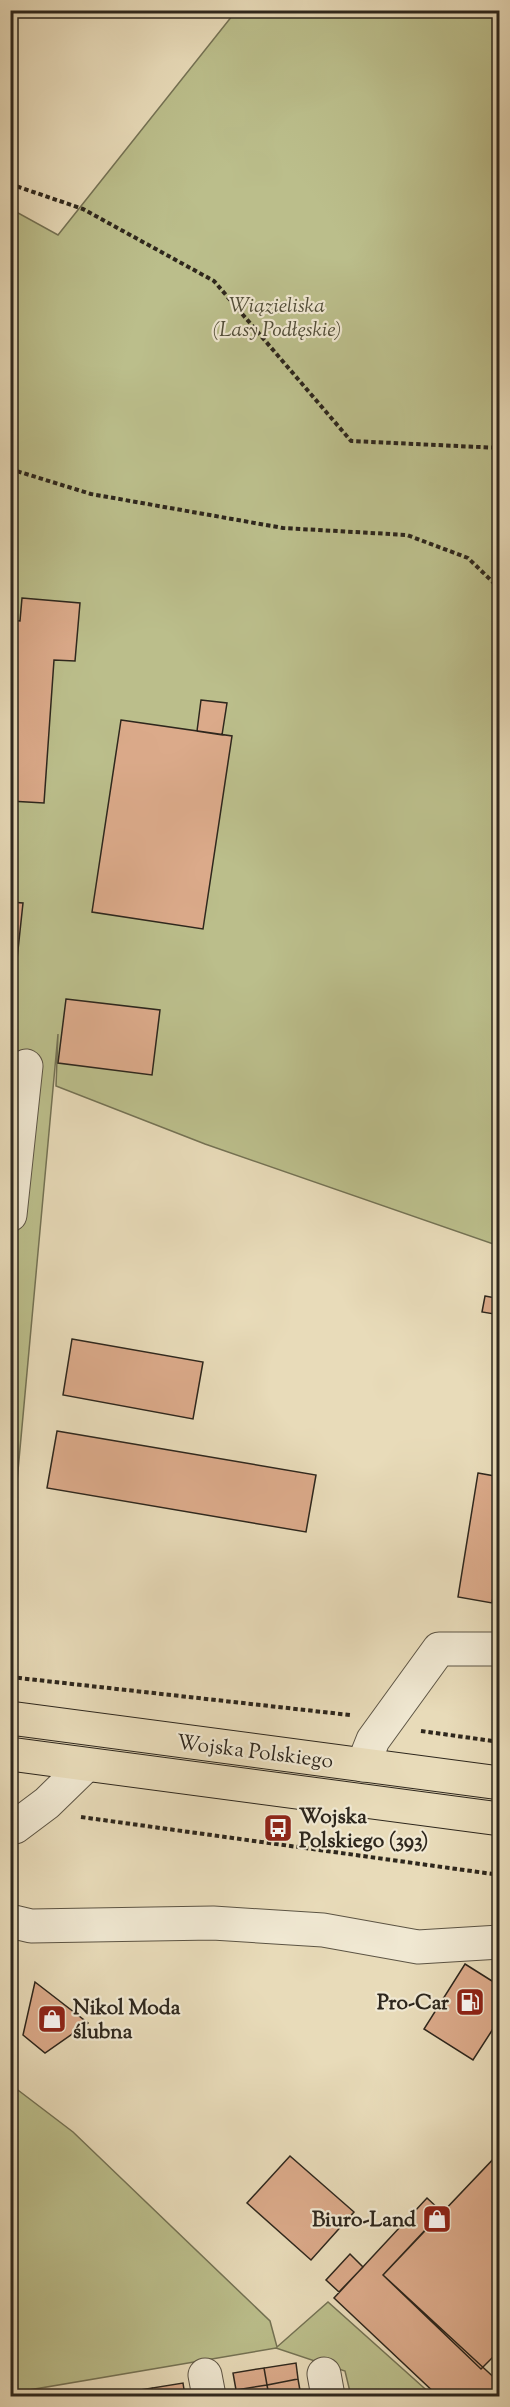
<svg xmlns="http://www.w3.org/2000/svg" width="510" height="2407" font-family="'Sorts Mill Goudy',serif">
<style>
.green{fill:#bbbe8b;stroke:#747254;stroke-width:1.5}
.building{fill:#dbaa8a;stroke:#2e271d;stroke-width:1.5}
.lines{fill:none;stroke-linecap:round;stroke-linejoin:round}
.minor-casing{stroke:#5c5444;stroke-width:35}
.major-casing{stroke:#2e271d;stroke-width:35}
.path{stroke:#2e271d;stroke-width:4;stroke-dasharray:4.5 3;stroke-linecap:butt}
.minor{stroke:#f0e8d2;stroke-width:33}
.major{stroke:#e8dbb9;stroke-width:33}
.labels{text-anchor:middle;stroke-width:4.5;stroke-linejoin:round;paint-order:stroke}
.park-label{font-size:21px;font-style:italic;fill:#514d38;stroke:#f0e8d2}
.street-label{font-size:21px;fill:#2e271d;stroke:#f0e8d2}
.poi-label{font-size:21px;font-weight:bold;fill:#2e271d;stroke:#f0e8d2;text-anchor:start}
</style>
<rect width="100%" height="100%" fill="#e8dbb9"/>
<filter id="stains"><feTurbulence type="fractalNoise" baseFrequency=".00333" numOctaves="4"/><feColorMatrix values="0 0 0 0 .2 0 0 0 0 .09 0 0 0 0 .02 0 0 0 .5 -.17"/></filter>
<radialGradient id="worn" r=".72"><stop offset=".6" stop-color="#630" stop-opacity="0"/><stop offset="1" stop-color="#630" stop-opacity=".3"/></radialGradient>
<path class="green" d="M 236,11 L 499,11 L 499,1246 L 205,1144 L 56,1086 L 58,1034 L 11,1547 L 11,209 L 58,235 Z
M 10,2084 L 73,2132 L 270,2321 L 277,2347 L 328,2302 L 433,2396 L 351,2396 L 345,2371 L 276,2348 L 11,2393 Z"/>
<path class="building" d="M 22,598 L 80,603 L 75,661 L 54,660 L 44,803 L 10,801 L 10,620 L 20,621 Z
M 201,700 L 227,703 L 222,735 L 197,731 Z
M 121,720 L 232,736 L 203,929 L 92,912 Z
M 10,902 L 23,903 L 10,1025 Z
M 66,999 L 160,1010 L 152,1075 L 58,1063 Z
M 485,1296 L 496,1298 L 494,1314 L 482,1312 Z
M 72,1339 L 203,1362 L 193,1419 L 63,1395 Z
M 57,1431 L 316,1475 L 306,1532 L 47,1488 Z
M 478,1473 L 500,1477 L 500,1558 L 492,1603 L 458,1597 Z
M 465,1964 L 500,1986 L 500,2018 L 473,2060 L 424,2029 Z
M 35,1982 L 88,2023 L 45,2053 L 23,2035 Z
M 500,2152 L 500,2350 L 481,2369 L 383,2275 Z
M 290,2156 L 354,2212 L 311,2260 L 247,2203 Z
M 427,2198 L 442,2212 L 383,2275 L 500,2383 L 500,2396 L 438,2396 L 334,2298 Z
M 350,2254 L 363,2267 L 339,2292 L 326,2280 Z
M 296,2363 L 298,2379 L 267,2385 L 264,2368 Z
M 264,2368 L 267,2385 L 236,2390 L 233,2373 Z
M 298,2379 L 301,2396 L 269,2396 L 267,2385 Z
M 183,2383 L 185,2396 L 154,2396 L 152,2388 Z
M 267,2385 L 269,2396 L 237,2396 L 236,2390 Z
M 152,2388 L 154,2396 L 122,2396 L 122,2393 Z"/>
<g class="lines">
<g class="minor-casing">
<path id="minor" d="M 10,1215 L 26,1066
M 363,1765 L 373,1740 L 439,1649 L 500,1649
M 10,1820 L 15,1827 L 47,1803 L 86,1765
M 10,1921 L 31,1926 L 213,1923 L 323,1930 L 418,1947 L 500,1942
M 324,2374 L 328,2396
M 205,2375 L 209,2396"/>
</g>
<g class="major-casing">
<path id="major" d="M 10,1718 L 500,1783
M 10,1754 L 500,1819"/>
</g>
<path class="path" d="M 10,184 L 83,209 L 214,281 L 351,441 L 500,448
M 10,469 L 91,494 L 283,528 L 407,535 L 468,558 L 500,589
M 10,1677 L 350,1715
M 421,1731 L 500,1742
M 81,1817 L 500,1875"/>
<use href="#minor" class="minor"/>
<use href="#major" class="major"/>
</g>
<defs>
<g id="bus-square" transform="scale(1.5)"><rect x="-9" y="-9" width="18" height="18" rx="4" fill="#8f2418" stroke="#f0e8d2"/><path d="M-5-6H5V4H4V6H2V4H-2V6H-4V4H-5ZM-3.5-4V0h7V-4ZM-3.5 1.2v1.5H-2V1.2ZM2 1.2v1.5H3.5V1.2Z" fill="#fff"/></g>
<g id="fuel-square" transform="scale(1.5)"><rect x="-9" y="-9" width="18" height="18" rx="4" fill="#8f2418" stroke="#f0e8d2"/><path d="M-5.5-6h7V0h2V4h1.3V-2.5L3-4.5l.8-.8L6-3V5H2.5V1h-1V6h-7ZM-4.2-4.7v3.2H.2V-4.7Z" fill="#fff"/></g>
<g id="shop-square" transform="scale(1.5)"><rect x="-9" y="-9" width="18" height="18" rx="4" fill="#8f2418" stroke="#f0e8d2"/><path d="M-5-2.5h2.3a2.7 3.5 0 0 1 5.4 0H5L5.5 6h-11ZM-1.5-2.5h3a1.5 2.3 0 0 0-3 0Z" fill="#fff"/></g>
</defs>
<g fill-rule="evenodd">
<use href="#bus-square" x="278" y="1828"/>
<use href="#fuel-square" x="470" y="2002"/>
<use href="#shop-square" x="52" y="2019"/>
<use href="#shop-square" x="437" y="2219"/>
</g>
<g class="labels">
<g class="park-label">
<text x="277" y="312">Wiązieliska<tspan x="277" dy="24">(Lasy Podłęskie)</tspan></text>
</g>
<g class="street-label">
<text transform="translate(255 1751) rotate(7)" y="7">Wojska Polskiego</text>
</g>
<g class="poi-label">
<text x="299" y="1823">Wojska<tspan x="299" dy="24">Polskiego (393)</tspan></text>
<text x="449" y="2009" text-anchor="end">Pro-Car</text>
<text x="73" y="2014">Nikol Moda<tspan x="73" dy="24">ślubna</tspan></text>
<text x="416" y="2226" text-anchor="end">Biuro-Land</text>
</g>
</g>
<rect width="510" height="2407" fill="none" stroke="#e8dbb9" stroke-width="36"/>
<rect x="12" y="12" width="486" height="2383" fill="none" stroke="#2e271d" stroke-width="3"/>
<rect x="18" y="18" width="474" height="2371" fill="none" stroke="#2e271d" stroke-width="1.5"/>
<rect width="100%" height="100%" filter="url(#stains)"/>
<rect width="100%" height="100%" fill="url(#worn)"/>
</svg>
